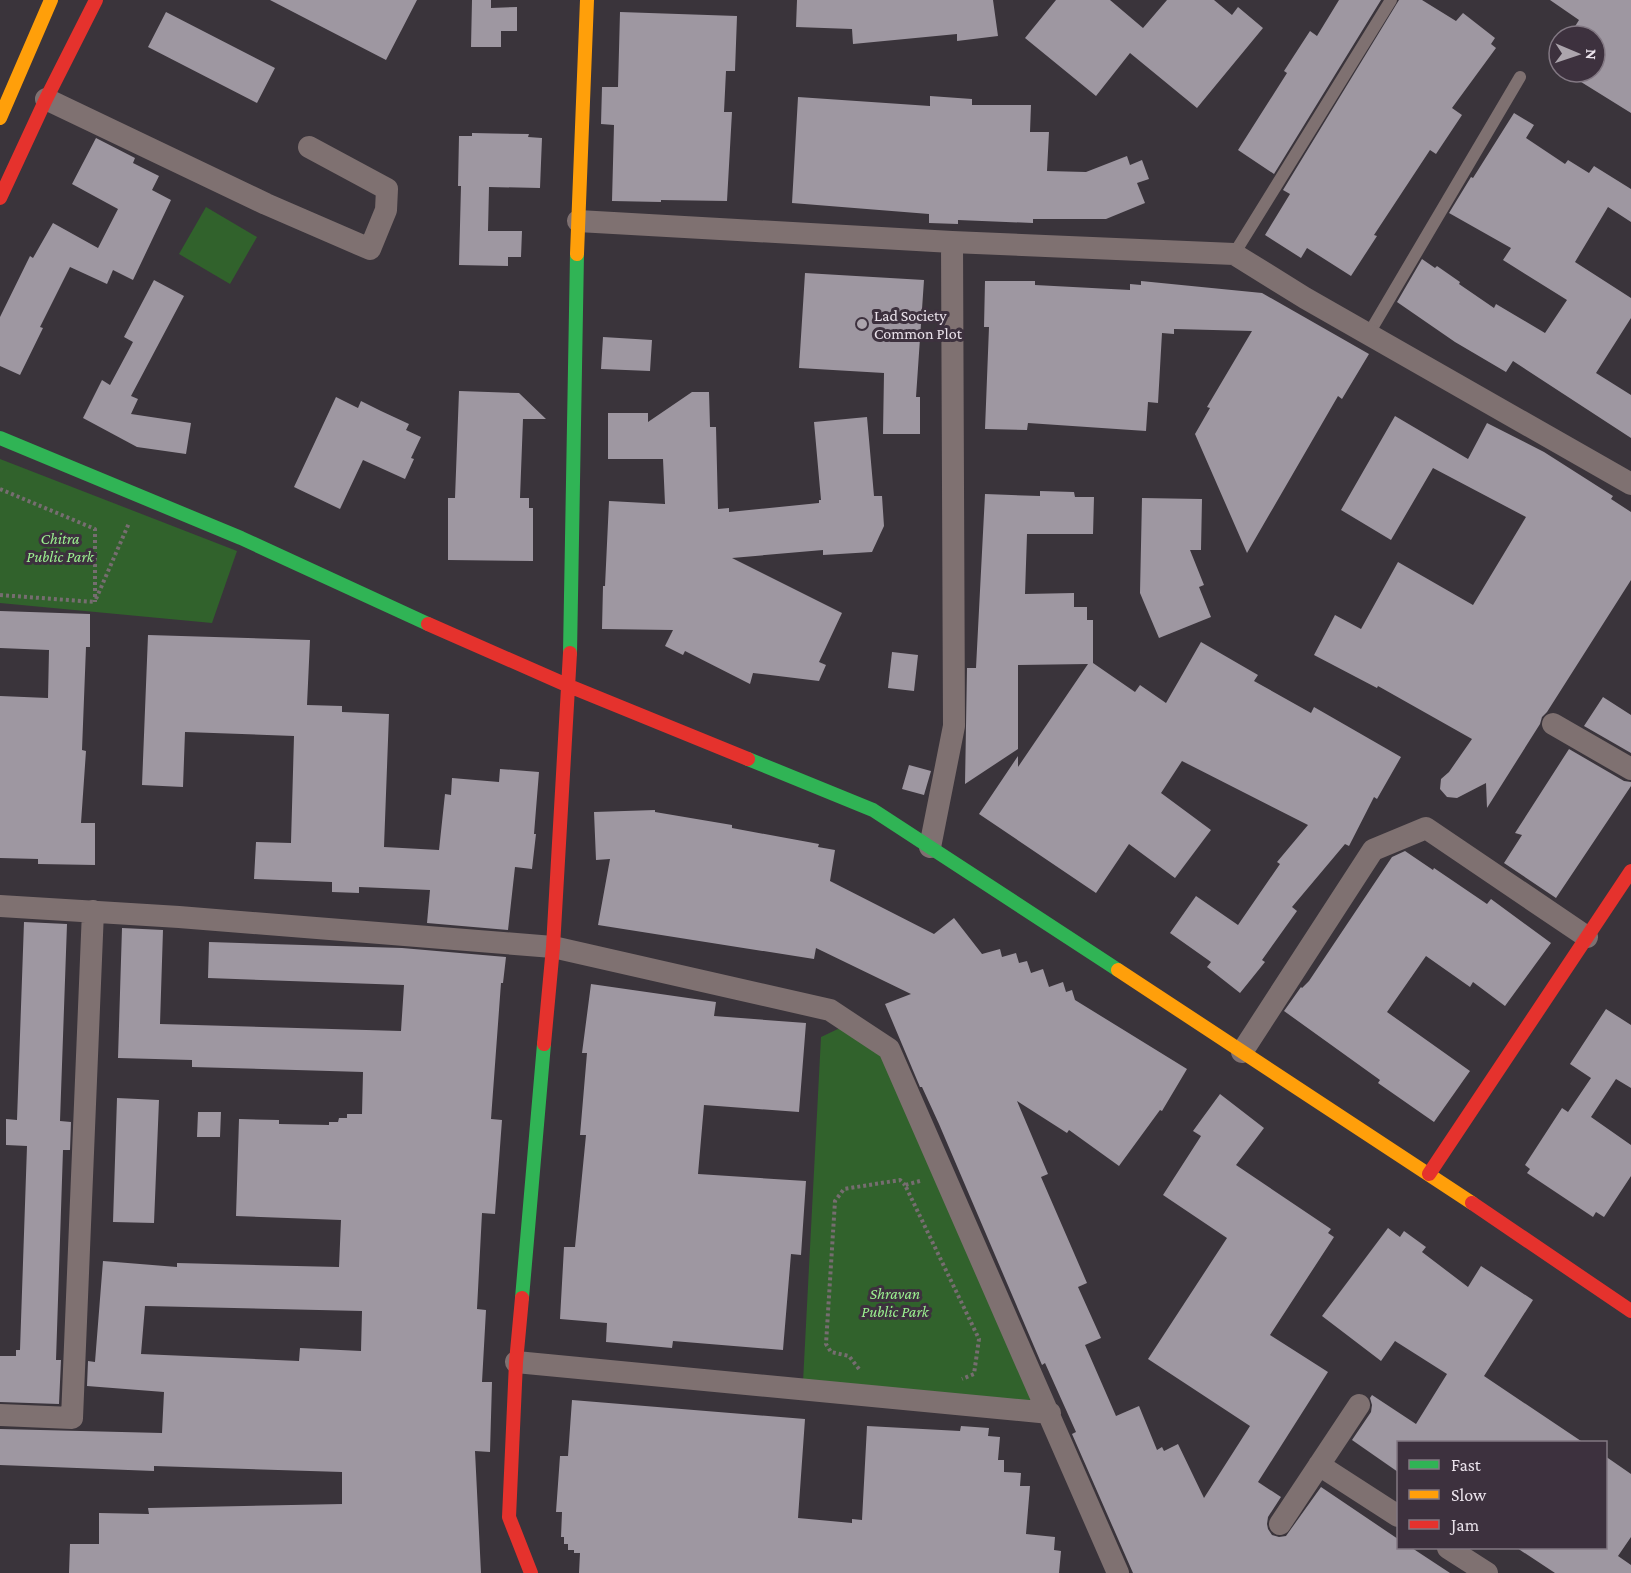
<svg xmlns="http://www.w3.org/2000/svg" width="1631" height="1573" font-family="'Crimson Pro',serif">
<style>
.green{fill:#31622c}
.building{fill:#9e97a1;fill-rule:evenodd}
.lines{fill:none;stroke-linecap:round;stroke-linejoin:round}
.path{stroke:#766d70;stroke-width:4;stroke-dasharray:3 3;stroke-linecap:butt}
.lane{stroke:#7f7171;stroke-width:12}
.street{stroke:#7f7171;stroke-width:22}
.fast{stroke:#30b455;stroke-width:14}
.slow{stroke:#ff9f0a;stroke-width:14}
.jam{stroke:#e5322d;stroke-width:14}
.poi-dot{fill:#aca5ad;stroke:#3d313e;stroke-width:2}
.labels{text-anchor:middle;stroke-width:6;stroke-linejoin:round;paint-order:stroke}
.poi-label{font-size:16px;fill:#eae2eb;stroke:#3d313e;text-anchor:start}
.park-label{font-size:16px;font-style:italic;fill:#9bf190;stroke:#3d313e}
</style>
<rect width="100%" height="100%" fill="#3a343b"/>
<path class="green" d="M 206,207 L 257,237 L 230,284 L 179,254 Z
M 0,459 L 237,551 L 212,623 L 0,603 Z
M 840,1028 L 882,1056 L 1035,1404 L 803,1382 L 821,1037 Z"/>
<path class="building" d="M 270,0 L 417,0 L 386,60 Z
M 472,0 L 491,0 L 491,8 L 517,7 L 517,31 L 501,31 L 501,47 L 471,47 Z
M 797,0 L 993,0 L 998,36 L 957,41 L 957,34 L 853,44 L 852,29 L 796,27 Z
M 1056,0 L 1110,0 L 1143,28 L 1167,0 L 1214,0 L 1232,15 L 1238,7 L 1263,28 L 1197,108 L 1130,53 L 1096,96 L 1025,38 Z
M 1339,0 L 1381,0 L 1274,174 L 1238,150 L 1287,73 L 1284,71 L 1310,31 L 1317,36 Z
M 1399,0 L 1422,0 L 1456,21 L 1463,13 L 1495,38 L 1491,44 L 1496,48 L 1452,108 L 1462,115 L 1436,154 L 1430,150 L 1374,235 L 1377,236 L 1351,276 L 1307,248 L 1301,258 L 1265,235 L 1290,194 L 1283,190 Z
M 1550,0 L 1631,0 L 1631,113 L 1565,72 L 1595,72 L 1595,36 L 1569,36 L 1579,20 Z
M 166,12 L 275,68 L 257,103 L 148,47 Z
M 620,12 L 737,16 L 735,71 L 726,71 L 724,112 L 732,112 L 727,201 L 661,200 L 661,202 L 612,201 L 614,125 L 601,124 L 602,87 L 618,87 Z
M 930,96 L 972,99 L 972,105 L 1031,105 L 1030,132 L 1049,132 L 1047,171 L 1086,172 L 1127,156 L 1130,165 L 1142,160 L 1149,179 L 1137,183 L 1145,203 L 1106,219 L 1033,219 L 1033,223 L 958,220 L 958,224 L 929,223 L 929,214 L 792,203 L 798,97 L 930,106 Z
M 1514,113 L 1534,125 L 1526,138 L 1565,164 L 1568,160 L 1589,173 L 1594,166 L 1631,189 L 1631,222 L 1608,207 L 1575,262 L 1631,298 L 1631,318 L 1596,373 L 1631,395 L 1631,438 L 1513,361 L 1506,372 L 1455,342 L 1397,302 L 1422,259 L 1435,268 L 1437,266 L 1460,282 L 1459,284 L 1494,308 L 1496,304 L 1545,333 L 1567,300 L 1503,260 L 1511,248 L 1449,213 L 1471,177 L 1473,178 Z
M 472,133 L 529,134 L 528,137 L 542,138 L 540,188 L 489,187 L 488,231 L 522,231 L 521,257 L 508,257 L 508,266 L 459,265 L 461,186 L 458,186 L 459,136 L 472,136 Z
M 96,138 L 135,158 L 133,163 L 159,176 L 152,190 L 171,200 L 133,280 L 113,270 L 107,284 L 70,267 L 40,327 L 43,328 L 20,375 L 0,366 L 0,317 L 30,256 L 33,258 L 53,223 L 98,248 L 118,209 L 72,184 Z
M 805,273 L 924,280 L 916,397 L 920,397 L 920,434 L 883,434 L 884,373 L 799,368 Z
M 154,280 L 184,296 L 131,396 L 138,399 L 131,414 L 191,423 L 186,454 L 137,447 L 83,418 L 102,380 L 110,385 L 133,342 L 124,337 Z
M 985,281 L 1035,281 L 1035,285 L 1130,290 L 1130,284 L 1141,285 L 1141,281 L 1262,293 L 1369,354 L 1342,399 L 1338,396 L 1247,553 L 1195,434 L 1210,408 L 1207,407 L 1252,331 L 1174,329 L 1174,334 L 1162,333 L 1158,403 L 1148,402 L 1146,431 L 1028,423 L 1027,430 L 985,429 L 989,327 L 984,327 Z
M 603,337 L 652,340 L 650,371 L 601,369 Z
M 459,391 L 519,393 L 546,419 L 523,419 L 520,498 L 529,498 L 529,508 L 533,508 L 533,561 L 448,560 L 448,498 L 455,498 Z
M 692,392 L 709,392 L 710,427 L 716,427 L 718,509 L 729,508 L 729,512 L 819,503 L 819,500 L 821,500 L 814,422 L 867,417 L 874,496 L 882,496 L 884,526 L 872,552 L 823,555 L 823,550 L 732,558 L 842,613 L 819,662 L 826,665 L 819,681 L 753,673 L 750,684 L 685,651 L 683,655 L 665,646 L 673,630 L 602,629 L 603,586 L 605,586 L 609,501 L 665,504 L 663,459 L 608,459 L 608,413 L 648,413 L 648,422 Z
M 336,397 L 358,408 L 361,401 L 381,411 L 409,424 L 406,430 L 421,437 L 411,458 L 414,459 L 405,479 L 363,460 L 340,509 L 294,487 Z
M 1395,416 L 1468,459 L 1487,423 L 1544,452 L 1613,496 L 1611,499 L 1631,512 L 1631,580 L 1547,712 L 1542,717 L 1540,724 L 1487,808 L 1486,783 L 1457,798 L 1447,797 L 1440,789 L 1441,779 L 1449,772 L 1472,739 L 1378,686 L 1377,688 L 1314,655 L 1335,615 L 1361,629 L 1398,562 L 1473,605 L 1526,517 L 1433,468 L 1391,540 L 1341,510 Z
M 1040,491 L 1074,492 L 1075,497 L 1094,497 L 1093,534 L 1027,534 L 1025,594 L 1074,593 L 1074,607 L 1087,607 L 1087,620 L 1093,620 L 1093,663 L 1135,692 L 1140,685 L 1166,703 L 1201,642 L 1258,675 L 1254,681 L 1311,713 L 1314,707 L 1401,757 L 1377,799 L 1374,797 L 1349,846 L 1345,844 L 1292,907 L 1297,911 L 1262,960 L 1265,962 L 1240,993 L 1207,967 L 1211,962 L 1170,933 L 1196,896 L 1238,925 L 1280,864 L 1277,862 L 1308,825 L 1182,761 L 1161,793 L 1211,830 L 1175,878 L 1129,844 L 1096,893 L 979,814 L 1018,756 L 1018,767 L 1088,664 L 1018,665 L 1018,749 L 965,784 L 967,668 L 976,668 L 985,494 L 1040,496 Z
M 1142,498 L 1202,499 L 1201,550 L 1190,550 L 1204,585 L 1199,587 L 1211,617 L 1159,638 L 1140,593 Z
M 0,611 L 90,614 L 90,647 L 86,647 L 82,750 L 86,751 L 81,823 L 95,823 L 95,865 L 38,864 L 38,859 L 0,858 L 0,696 L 48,698 L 49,650 L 0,648 Z
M 148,635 L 310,640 L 307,705 L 342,706 L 342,712 L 389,714 L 384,847 L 439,850 L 445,794 L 451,795 L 452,778 L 499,782 L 500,769 L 539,772 L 534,834 L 536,834 L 532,869 L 515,867 L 508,930 L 427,923 L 430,890 L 359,887 L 359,893 L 332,892 L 332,882 L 254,879 L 256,842 L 291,843 L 294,736 L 185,732 L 183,787 L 142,785 Z
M 892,652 L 918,655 L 914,691 L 888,688 Z
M 1603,697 L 1631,715 L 1631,753 L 1584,726 Z
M 1569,749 L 1624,781 L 1631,782 L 1631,786 L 1556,898 L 1504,863 L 1522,835 L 1515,833 Z
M 909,765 L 931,771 L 924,795 L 902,789 Z
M 655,810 L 655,812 L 732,825 L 732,828 L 819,844 L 818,847 L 835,850 L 830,881 L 934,934 L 954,918 L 982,954 L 1000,949 L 1002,957 L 1016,953 L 1019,963 L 1027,961 L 1031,973 L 1043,969 L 1049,987 L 1063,982 L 1066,992 L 1072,990 L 1075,1000 L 1187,1069 L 1162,1111 L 1160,1110 L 1119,1166 L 1069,1130 L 1067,1133 L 1017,1101 L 1048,1174 L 1041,1177 L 1087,1283 L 1078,1287 L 1101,1338 L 1085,1345 L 1116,1416 L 1139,1406 L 1157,1450 L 1162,1447 L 1164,1451 L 1178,1444 L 1204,1498 L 1250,1426 L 1148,1359 L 1227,1238 L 1163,1195 L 1201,1136 L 1193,1131 L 1220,1094 L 1264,1128 L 1236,1165 L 1331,1229 L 1328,1233 L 1334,1237 L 1270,1335 L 1328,1372 L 1258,1482 L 1281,1497 L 1268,1517 L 1267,1524 L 1268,1529 L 1272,1535 L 1279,1537 L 1286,1536 L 1321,1487 L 1398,1539 L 1398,1548 L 1412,1548 L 1450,1573 L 1133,1573 L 1072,1434 L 1076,1432 L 1045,1363 L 1042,1365 L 939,1124 L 922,1087 L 920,1087 L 885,1004 L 911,994 L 816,948 L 814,959 L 598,925 L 610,859 L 596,860 L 594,812 Z
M 1405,851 L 1433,870 L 1434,868 L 1487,904 L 1491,899 L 1551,943 L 1505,1006 L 1473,982 L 1470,987 L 1426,956 L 1387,1012 L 1470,1071 L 1434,1122 L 1378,1083 L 1380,1080 L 1284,1011 L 1301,987 L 1302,988 L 1309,981 L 1392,857 Z
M 24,922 L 67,924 L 60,1121 L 71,1122 L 70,1150 L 63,1150 L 56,1360 L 61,1360 L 59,1404 L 0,1402 L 0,1356 L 16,1356 L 16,1350 L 20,1350 L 27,1146 L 6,1145 L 6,1119 L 17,1120 Z
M 122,928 L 163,930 L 160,1024 L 401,1031 L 404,985 L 208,978 L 209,942 L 402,948 L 506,957 L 503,983 L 501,983 L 491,1119 L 502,1120 L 495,1214 L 482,1213 L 477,1309 L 486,1310 L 482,1382 L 492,1382 L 490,1452 L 475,1451 L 481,1573 L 69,1573 L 70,1544 L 99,1544 L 99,1513 L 149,1514 L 148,1508 L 342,1504 L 342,1472 L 154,1466 L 154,1471 L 0,1465 L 0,1429 L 162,1433 L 164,1392 L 87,1386 L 88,1361 L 95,1362 L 103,1261 L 177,1267 L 177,1263 L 339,1267 L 341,1220 L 236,1216 L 239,1119 L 279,1120 L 279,1124 L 329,1125 L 329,1122 L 338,1122 L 339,1118 L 347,1118 L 347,1114 L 362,1114 L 363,1072 L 192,1067 L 192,1060 L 118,1058 ZM 145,1306 L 362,1311 L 361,1351 L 300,1348 L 299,1361 L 141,1354 Z
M 591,984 L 716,1002 L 714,1016 L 806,1023 L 799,1112 L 704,1105 L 698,1174 L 806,1181 L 801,1255 L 791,1254 L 783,1350 L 673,1341 L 672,1348 L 606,1342 L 607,1323 L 560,1319 L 564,1247 L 575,1247 L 586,1135 L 580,1135 L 587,1053 L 582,1053 Z
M 1606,1009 L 1631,1025 L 1631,1088 L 1616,1079 L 1591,1117 L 1631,1145 L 1631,1176 L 1604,1217 L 1596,1212 L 1593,1217 L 1527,1173 L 1530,1169 L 1525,1165 L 1562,1108 L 1568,1112 L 1591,1078 L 1570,1064 Z
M 117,1098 L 159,1100 L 154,1223 L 113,1222 Z
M 198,1112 L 221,1112 L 220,1137 L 197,1137 Z
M 1388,1228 L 1400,1237 L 1404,1231 L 1426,1247 L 1422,1252 L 1468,1287 L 1481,1266 L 1533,1300 L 1484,1376 L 1584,1443 L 1398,1443 L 1398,1472 L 1352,1440 L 1371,1412 L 1372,1405 L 1370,1398 L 1372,1395 L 1416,1424 L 1447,1374 L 1395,1341 L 1381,1361 L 1322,1316 Z
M 572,1400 L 805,1419 L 798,1518 L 852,1523 L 852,1519 L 862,1520 L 867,1426 L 960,1431 L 961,1426 L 989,1428 L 988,1436 L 1000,1437 L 998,1460 L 1004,1460 L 1004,1472 L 1021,1473 L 1020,1486 L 1030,1486 L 1026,1534 L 1055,1537 L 1054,1550 L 1061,1551 L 1059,1573 L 579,1573 L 580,1553 L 574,1553 L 574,1550 L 568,1550 L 568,1544 L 564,1544 L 564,1537 L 561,1537 L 562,1512 L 556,1512 L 560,1456 L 568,1456 Z
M 1605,1456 L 1631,1474 L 1631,1537 L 1618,1556 L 1631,1565 L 1631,1573 L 1555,1573 L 1517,1548 L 1605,1548 Z"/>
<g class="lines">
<path class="path" d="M 0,489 L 95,529 L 95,602
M 0,595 L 95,602
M 96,599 L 129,523
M 920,1181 L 905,1185 L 979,1339 L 974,1374 L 962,1379
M 859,1369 L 849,1356 L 831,1352 L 826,1344 L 835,1201 L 844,1189 L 900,1180 L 905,1185"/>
<path class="lane" d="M 1234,254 L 1391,0
M 1368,335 L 1520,77"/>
<path class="street" d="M 46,99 L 266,204 L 370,249 L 386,210 L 387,189 L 309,147
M 578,221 L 952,242 L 1234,254 L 1305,298 L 1631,484
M 1553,724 L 1631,769
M 930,847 L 954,726 L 952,242
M 0,906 L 179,917 L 553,947 L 830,1010 L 889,1049 L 1118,1573
M 1242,1052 L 1373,850 L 1426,828 L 1587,937
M 516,1362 L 1050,1413
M 0,1415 L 72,1418 L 93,911
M 1319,1465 L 1398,1516
M 1280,1524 L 1359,1405
M 1448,1548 L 1487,1573"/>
<path class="fast" d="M 0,438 L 241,538 L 428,624
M 570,653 L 577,254
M 748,759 L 873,810 L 1118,970
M 522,1298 L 544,1044"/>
<path class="slow" d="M 0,118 L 51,0
M 577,254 L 587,0
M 1118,970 L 1472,1203"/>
<path class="jam" d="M 0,198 L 46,99 L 96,0
M 428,624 L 569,686 L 748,759
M 544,1044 L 553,947 L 570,653
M 1429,1174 L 1631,871
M 1472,1203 L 1631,1311
M 522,1298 L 516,1362 L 509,1517 L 531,1573"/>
</g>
<circle class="poi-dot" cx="862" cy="324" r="6"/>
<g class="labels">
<g class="poi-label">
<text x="874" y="321">Lad Society<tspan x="874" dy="18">Common Plot</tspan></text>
</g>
<g class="park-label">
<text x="60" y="544">Chitra<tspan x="60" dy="18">Public Park</tspan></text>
<text x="895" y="1299">Shravan<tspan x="895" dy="18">Public Park</tspan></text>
</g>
</g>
<rect x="1397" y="1441" width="210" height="108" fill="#3d313e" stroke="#827883" stroke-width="1.5"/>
<rect x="1409" y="1460" width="30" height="9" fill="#30b455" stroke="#827883" stroke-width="1.5"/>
<text x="1451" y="1471" font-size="18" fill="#eae2eb">Fast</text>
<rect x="1409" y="1490" width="30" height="9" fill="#ff9f0a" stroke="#827883" stroke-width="1.5"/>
<text x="1451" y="1501" font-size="18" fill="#eae2eb">Slow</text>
<rect x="1409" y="1520" width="30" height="9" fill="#e5322d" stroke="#827883" stroke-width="1.5"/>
<text x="1451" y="1531" font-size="18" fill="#eae2eb">Jam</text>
<g transform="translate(1577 54) rotate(92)"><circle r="28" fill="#3d313e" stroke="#827883" stroke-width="1.5"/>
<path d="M0-4.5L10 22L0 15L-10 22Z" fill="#aca5ad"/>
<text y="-9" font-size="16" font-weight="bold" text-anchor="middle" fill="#eae2eb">N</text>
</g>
</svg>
